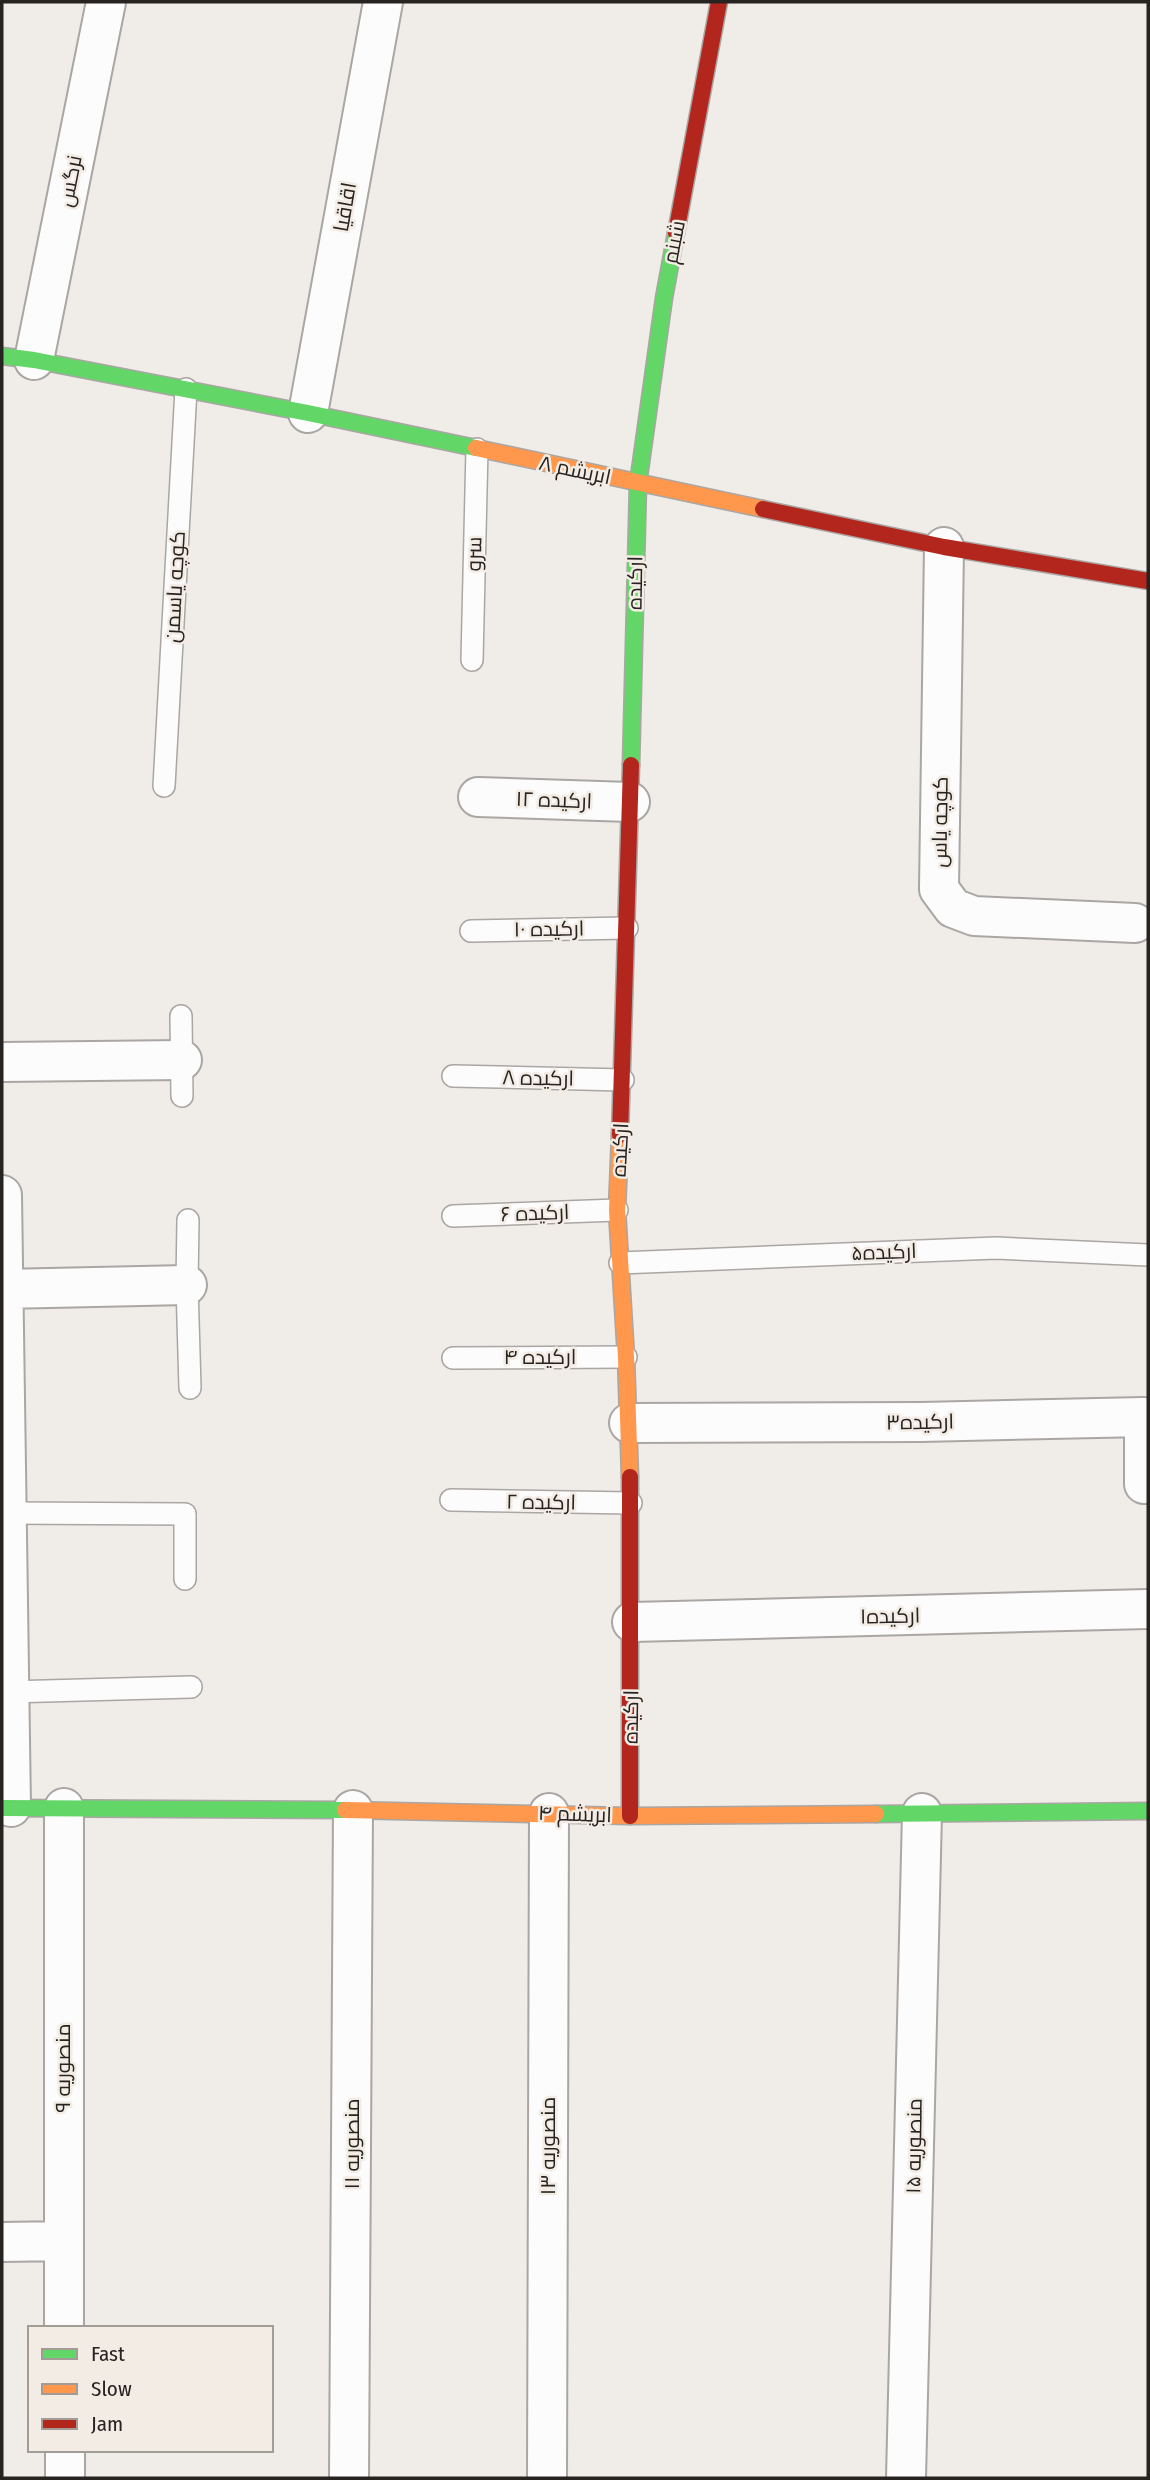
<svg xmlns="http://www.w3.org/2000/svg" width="1150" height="2480" font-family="'Fira Sans Condensed',Cairo,sans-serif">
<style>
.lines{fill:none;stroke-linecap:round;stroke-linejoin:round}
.lane-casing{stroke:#aaa6a3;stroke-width:24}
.street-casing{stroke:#aaa6a3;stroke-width:42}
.fast-casing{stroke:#aaa6a3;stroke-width:19}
.slow-casing{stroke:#aaa6a3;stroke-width:19}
.jam-casing{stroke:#aaa6a3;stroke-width:19}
.lane{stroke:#fdfcfc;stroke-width:21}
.street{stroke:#fdfcfc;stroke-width:38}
.fast{stroke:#63d668;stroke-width:16}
.slow{stroke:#ff974d;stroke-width:16}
.jam{stroke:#b3261e;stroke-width:16}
.labels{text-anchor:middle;stroke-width:5;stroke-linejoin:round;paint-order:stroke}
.street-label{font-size:21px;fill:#262321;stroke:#f3ece4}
</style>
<rect width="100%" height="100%" fill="#f0ece8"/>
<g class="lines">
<g class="lane-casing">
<path id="lane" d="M 472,660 L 477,449
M 164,786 L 186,389
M 471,931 L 627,928
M 181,1016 L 182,1096
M 453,1076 L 623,1080
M 453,1216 L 617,1210
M 188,1220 L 187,1285 L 190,1388
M 620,1263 L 996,1248 L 1148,1255
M 453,1358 L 626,1357
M 451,1500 L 631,1503
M 6,1513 L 185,1514 L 185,1579
M 9,1692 L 191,1687"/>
</g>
<g class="street-casing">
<path id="street" d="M 34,360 L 106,2
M 308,413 L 383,2
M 944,547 L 939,889 L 953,908 L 974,916 L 1135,923
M 478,797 L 630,802
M 2,1062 L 182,1060
M 2,1195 L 11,1807
M 3,1289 L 187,1285
M 629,1423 L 921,1422 L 1144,1417 L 1144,1484
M 632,1622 L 1148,1609
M 2,2242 L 63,2241
M 64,2328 L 64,1808
M 65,2450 L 65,2478
M 349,2478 L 353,1810
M 547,2478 L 549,1813
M 906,2478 L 922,1813"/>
</g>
<g class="fast-casing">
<path id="fast" d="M 2,356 L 34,360 L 308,413 L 476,448
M 631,765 L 638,484 L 664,298 L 676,233
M 2,1808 L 345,1810
M 876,1814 L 1148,1811"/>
</g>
<g class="slow-casing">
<path id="slow" d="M 476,448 L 763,509
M 620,1135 L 617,1210 L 626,1357 L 630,1477
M 345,1810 L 630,1816 L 876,1814"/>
</g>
<g class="jam-casing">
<path id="jam" d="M 676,233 L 719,2
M 763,509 L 944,547 L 1148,581
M 620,1135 L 631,765
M 630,1816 L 630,1477"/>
</g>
<use href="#lane" class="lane"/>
<use href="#street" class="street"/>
<use href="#fast" class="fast"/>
<use href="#slow" class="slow"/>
<use href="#jam" class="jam"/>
</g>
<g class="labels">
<g class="street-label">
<text transform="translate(70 181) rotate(-79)" y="7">نرگس</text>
<text transform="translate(345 207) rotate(-80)" y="7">اقاقیا</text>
<text transform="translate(674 242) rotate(-79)" y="7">شبنم</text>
<text transform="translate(575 470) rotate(12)" y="7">ابریشم ۸</text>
<text transform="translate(474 554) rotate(-89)" y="7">سرو</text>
<text transform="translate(635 583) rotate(-89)" y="7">ارکیده</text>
<text transform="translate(175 587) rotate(-87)" y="7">کوچه یاسمن</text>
<text transform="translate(554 800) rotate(2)" y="7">ارکیده ۱۲</text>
<text transform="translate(940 822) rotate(-89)" y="7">کوچه یاس</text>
<text transform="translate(549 929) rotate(-1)" y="7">ارکیده ۱۰</text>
<text transform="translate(538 1078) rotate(1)" y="7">ارکیده ۸</text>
<text transform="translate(620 1150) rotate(-87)" y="7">ارکیده</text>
<text transform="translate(535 1213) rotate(-2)" y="7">ارکیده ۶</text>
<text transform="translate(884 1252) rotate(-2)" y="7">ارکیده۵</text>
<text x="540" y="1364">ارکیده ۴</text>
<text transform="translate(920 1422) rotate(-1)" y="7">ارکیده۳</text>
<text transform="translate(541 1502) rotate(1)" y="7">ارکیده ۲</text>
<text transform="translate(890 1616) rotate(-1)" y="7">ارکیده۱</text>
<text transform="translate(631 1717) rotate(-89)" y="7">ارکیده</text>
<text transform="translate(575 1814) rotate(2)" y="7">ابریشم ۴</text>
<text transform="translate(63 2068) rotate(-90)" y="7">منصوریه ۹</text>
<text transform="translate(352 2144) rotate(-90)" y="7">منصوریه ۱۱</text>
<text transform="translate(548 2146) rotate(-90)" y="7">منصوریه ۱۳</text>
<text transform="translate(914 2146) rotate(-89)" y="7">منصوریه ۱۵</text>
</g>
</g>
<rect width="1150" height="2480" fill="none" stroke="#262321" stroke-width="7"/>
<rect x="28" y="2326" width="245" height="126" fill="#f3ece4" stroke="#a19c96" stroke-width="2"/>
<rect x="42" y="2349" width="35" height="10" fill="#63d668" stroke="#a19c96" stroke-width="2"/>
<text x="91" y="2361" font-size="21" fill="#262321">Fast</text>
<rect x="42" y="2384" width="35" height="10" fill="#ff974d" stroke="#a19c96" stroke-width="2"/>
<text x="91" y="2396" font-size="21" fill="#262321">Slow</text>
<rect x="42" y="2419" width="35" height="10" fill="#b3261e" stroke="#a19c96" stroke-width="2"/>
<text x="91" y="2431" font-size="21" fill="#262321">Jam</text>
</svg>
